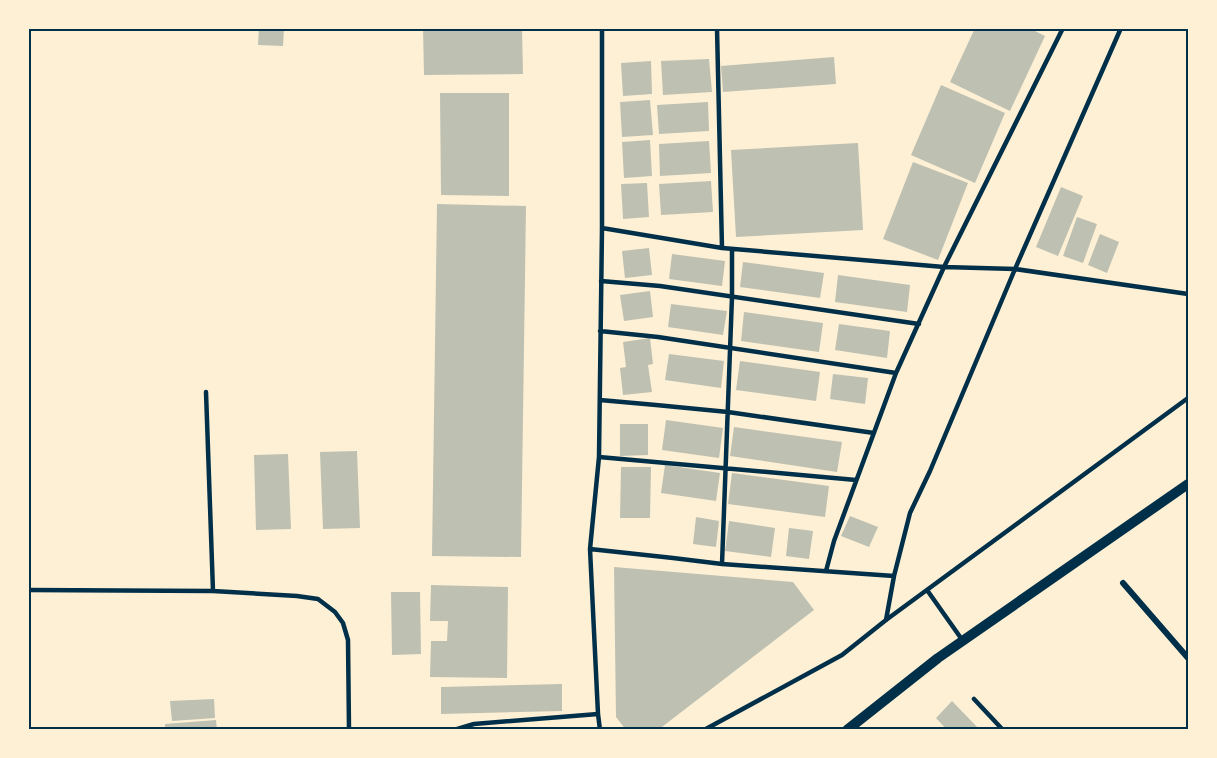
<svg xmlns="http://www.w3.org/2000/svg" width="1217" height="758" font-family="'Source Sans 3',sans-serif">
<style>
.building{fill:#bec0b2}
.lines{fill:none;stroke-linecap:round;stroke-linejoin:round}
.service{stroke:#003049;stroke-width:4.5}
.minor{stroke:#003049;stroke-width:6}
.tertiary{stroke:#003049;stroke-width:10}
.neatline{fill:none;stroke:#003049;stroke-width:2}
</style>
<rect width="100%" height="100%" fill="#fdf0d5"/>
<path class="building" d="M 259,28 L 284,28 L 283,46 L 258,45 Z
M 423,28 L 522,28 L 523,74 L 424,75 Z
M 975,28 L 1029,28 L 1045,36 L 1010,111 L 950,82 Z
M 834,57 L 836,84 L 723,92 L 721,66 Z
M 709,59 L 712,92 L 663,95 L 661,61 Z
M 651,61 L 652,94 L 623,96 L 621,63 Z
M 941,85 L 1005,113 L 975,183 L 911,155 Z
M 440,93 L 509,93 L 509,196 L 441,195 Z
M 650,100 L 653,135 L 622,137 L 620,102 Z
M 708,102 L 709,131 L 659,134 L 657,105 Z
M 650,140 L 652,176 L 624,178 L 622,142 Z
M 709,141 L 711,173 L 660,176 L 659,144 Z
M 858,143 L 863,230 L 736,237 L 731,150 Z
M 913,162 L 968,183 L 938,260 L 883,239 Z
M 711,181 L 713,212 L 661,215 L 659,184 Z
M 647,183 L 649,217 L 623,219 L 621,184 Z
M 1061,187 L 1083,196 L 1058,256 L 1036,247 Z
M 437,204 L 526,206 L 521,557 L 432,556 Z
M 1077,217 L 1097,224 L 1083,263 L 1063,256 Z
M 1100,234 L 1119,242 L 1107,273 L 1088,265 Z
M 649,248 L 652,275 L 625,278 L 622,251 Z
M 672,254 L 725,261 L 722,286 L 669,279 Z
M 743,262 L 824,273 L 820,298 L 740,287 Z
M 838,275 L 910,285 L 907,312 L 835,302 Z
M 650,291 L 653,317 L 624,321 L 620,295 Z
M 671,304 L 727,311 L 723,335 L 668,327 Z
M 744,312 L 823,323 L 819,352 L 741,341 Z
M 839,324 L 890,331 L 887,358 L 835,350 Z
M 650,338 L 653,364 L 648,365 L 652,392 L 623,395 L 620,368 L 626,367 L 623,342 Z
M 669,354 L 724,361 L 721,388 L 665,380 Z
M 740,361 L 820,372 L 816,401 L 736,390 Z
M 833,374 L 868,378 L 865,404 L 830,399 Z
M 666,420 L 723,428 L 719,458 L 662,450 Z
M 620,424 L 648,424 L 648,455 L 620,456 Z
M 734,427 L 842,442 L 837,472 L 730,456 Z
M 357,451 L 360,528 L 323,529 L 320,452 Z
M 288,454 L 291,529 L 256,530 L 254,455 Z
M 665,465 L 720,473 L 716,501 L 661,493 Z
M 621,467 L 651,467 L 650,518 L 620,518 Z
M 732,473 L 829,486 L 825,517 L 728,504 Z
M 850,516 L 878,527 L 869,547 L 841,536 Z
M 696,517 L 719,521 L 716,547 L 693,544 Z
M 729,521 L 775,528 L 771,557 L 725,551 Z
M 789,528 L 813,531 L 809,559 L 786,556 Z
M 614,567 L 793,582 L 814,610 L 658,730 L 626,730 L 616,717 Z
M 431,585 L 508,587 L 507,678 L 430,677 L 431,641 L 447,641 L 448,621 L 430,621 Z
M 391,592 L 420,592 L 421,654 L 392,655 Z
M 562,684 L 562,711 L 441,714 L 441,687 Z
M 214,699 L 215,718 L 172,721 L 170,701 Z
M 952,701 L 980,730 L 947,730 L 936,718 Z
M 216,720 L 217,730 L 165,730 L 165,724 Z"/>
<g class="lines">
<path class="service" d="M 602,28 L 602,228 L 599,457 L 590,549 L 673,558 L 722,564 L 894,576
M 717,28 L 722,248
M 602,228 L 722,248 L 944,267 L 1015,269 L 1188,294
M 601,281 L 660,286 L 919,324
M 600,331 L 658,337 L 896,373
M 206,392 L 213,591
M 600,400 L 656,405 L 728,412 L 874,433
M 599,457 L 856,480
M 590,549 L 598,714 L 600,730
M 722,564 L 732,297 L 732,249
M 826,571 L 834,541 L 896,373 L 944,267 L 1063,28
M 28,590 L 213,591 L 297,596 L 318,599 L 335,612 L 343,623 L 348,640 L 349,730
M 927,590 L 963,641
M 886,620 L 894,576 L 910,513 L 930,471 L 1015,269 L 1121,28
M 974,699 L 1003,730
M 454,730 L 474,724 L 598,714
M 704,730 L 842,655 L 886,620 L 1188,398"/>
<path class="minor" d="M 1123,583 L 1188,658"/>
<path class="tertiary" d="M 847,730 L 938,658 L 1188,484"/>
</g>
<rect width="1217" height="758" fill="none" stroke="#fdf0d5" stroke-width="60"/>
<rect x="30" y="30" width="1157" height="698" class="neatline"/>
</svg>
